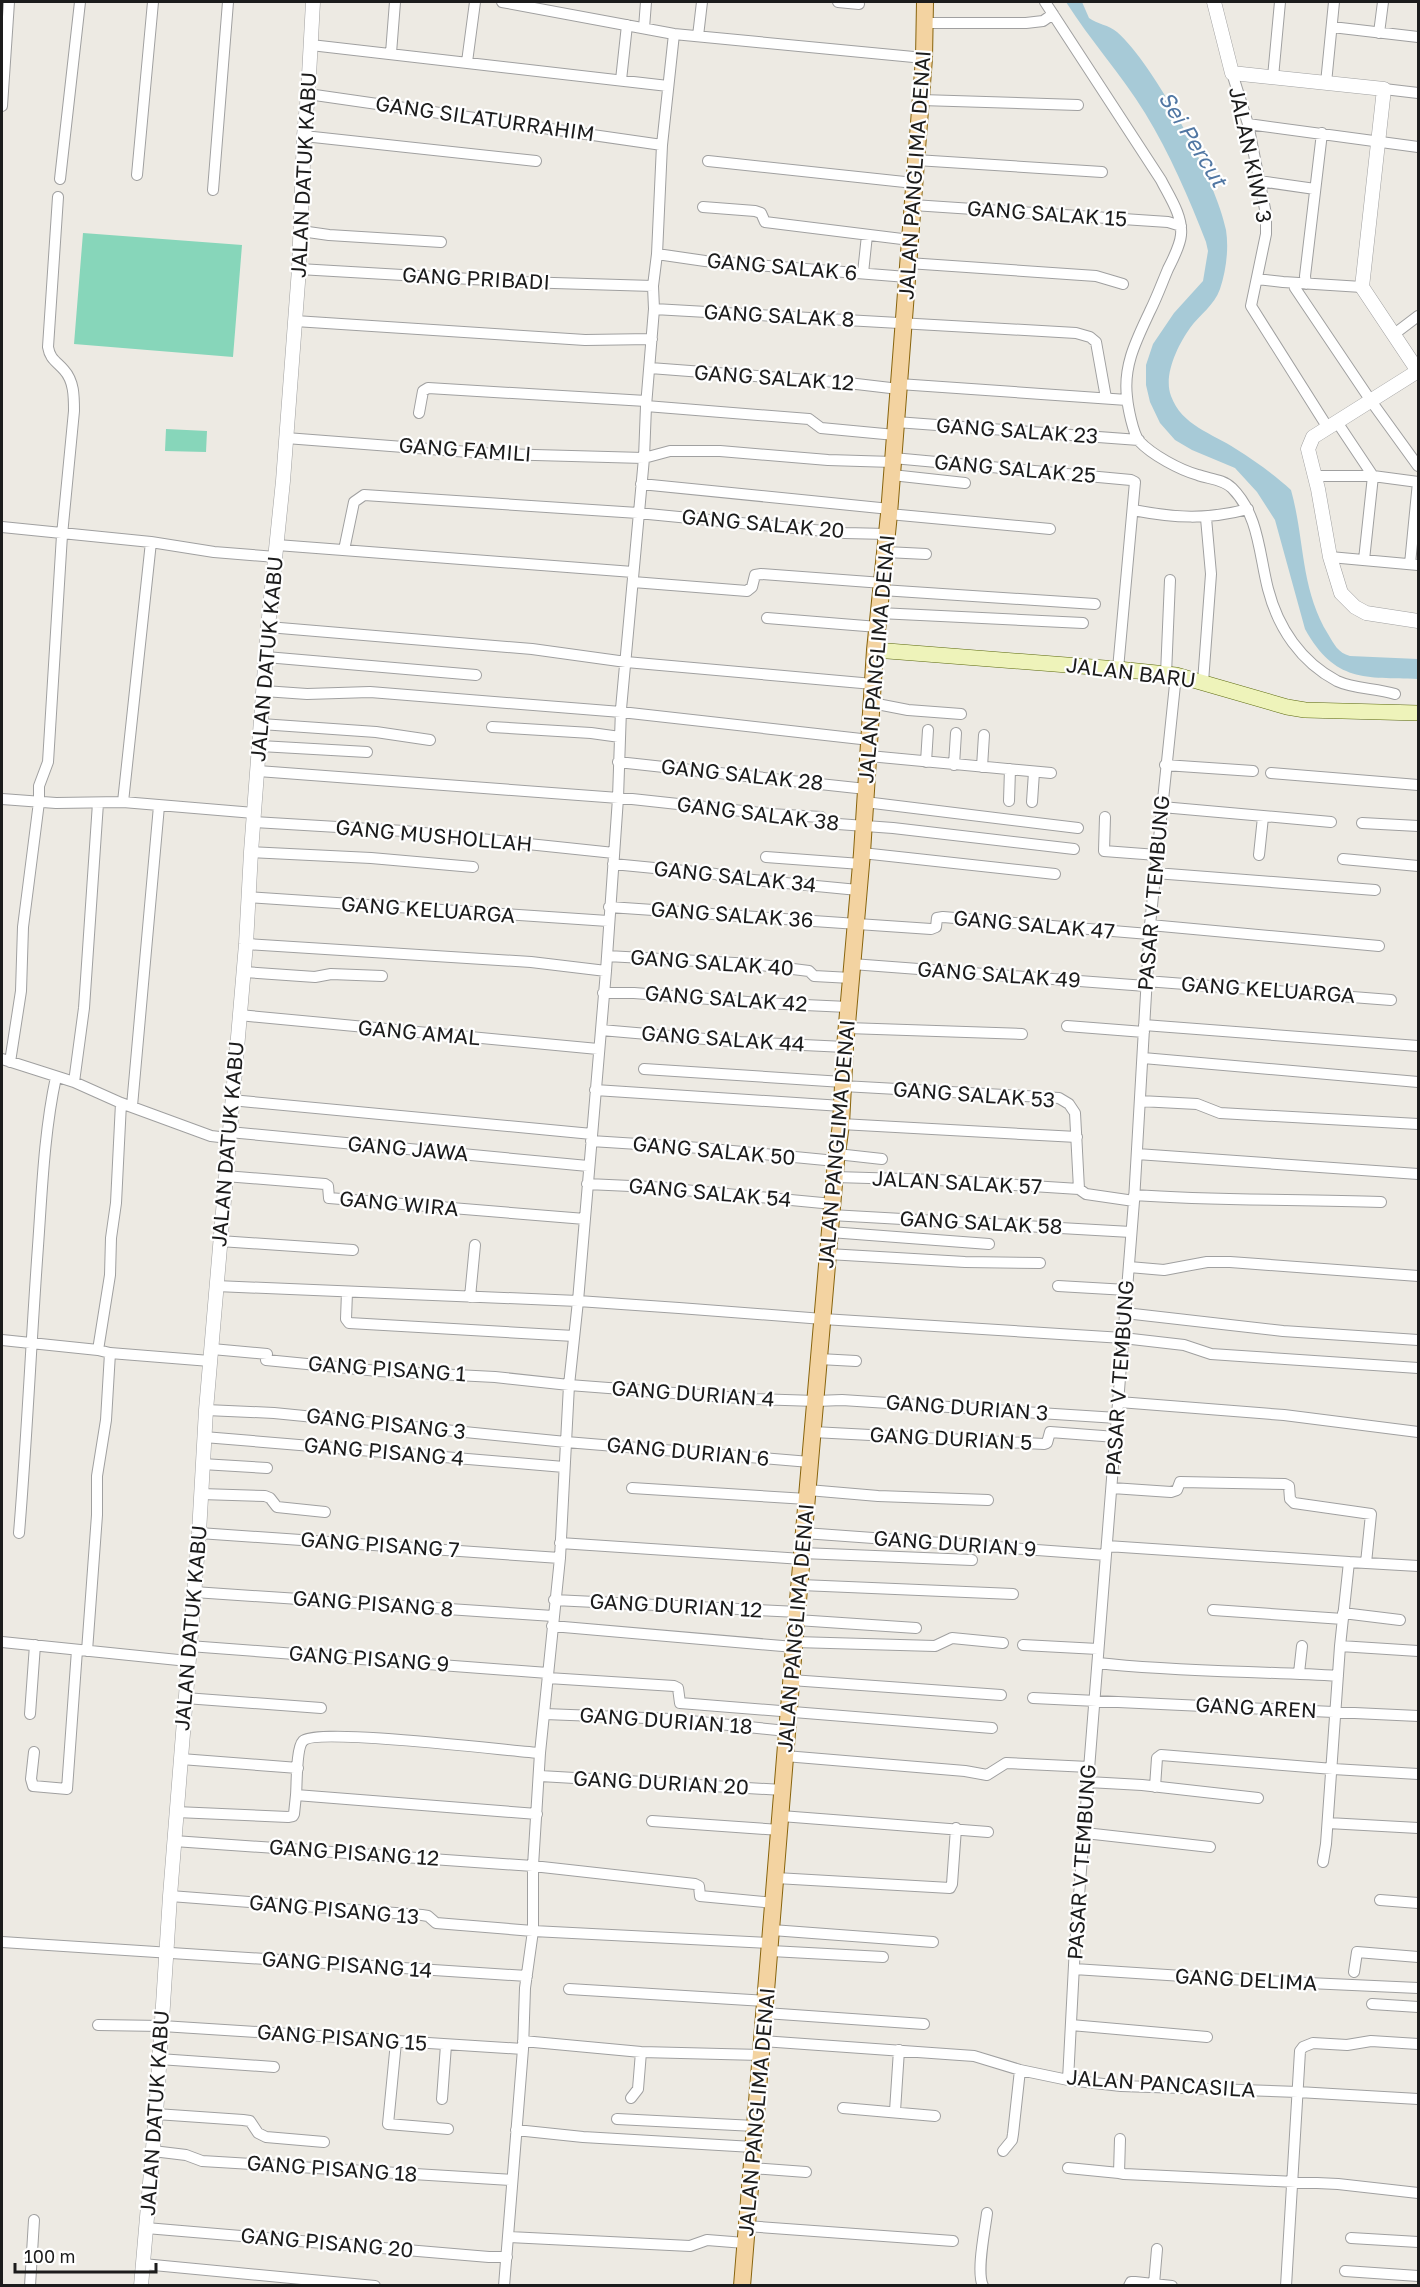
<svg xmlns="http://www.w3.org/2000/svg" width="1420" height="2287" font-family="'Golos Text',sans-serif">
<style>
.pitch{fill:#87d6ba}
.water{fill:#a7cad7}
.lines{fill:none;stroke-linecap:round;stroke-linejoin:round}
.minor-casing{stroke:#a0a0a0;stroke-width:12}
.tertiary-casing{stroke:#a0a0a0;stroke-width:15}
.secondary-casing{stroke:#5b690e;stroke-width:16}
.primary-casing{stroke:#88640d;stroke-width:18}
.minor{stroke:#fff;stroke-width:10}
.tertiary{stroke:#fff;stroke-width:14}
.secondary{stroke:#eef3ba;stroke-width:15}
.primary{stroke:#f3d3a1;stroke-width:16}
.labels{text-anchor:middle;stroke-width:4.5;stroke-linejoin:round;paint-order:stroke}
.street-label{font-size:21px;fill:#1c1c1c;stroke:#fff}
.water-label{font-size:22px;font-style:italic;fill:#5177a3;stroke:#fff}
</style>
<rect width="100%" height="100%" fill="#edeae3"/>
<path class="pitch" d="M 83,233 L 242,245 L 233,357 L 74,344 Z
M 166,429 L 207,431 L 206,452 L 165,451 Z"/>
<path class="water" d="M 1066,2 L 1082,2 L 1089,18 C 1097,24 1109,25 1117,32 C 1154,64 1217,182 1226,230 C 1229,249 1226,271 1220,289 C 1214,306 1200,314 1190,328 C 1178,345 1163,375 1171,396 C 1182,426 1212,433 1236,449 C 1255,461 1275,475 1291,490 C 1305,540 1300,588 1328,634 C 1334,644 1338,653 1350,656 L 1418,659 L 1418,679 C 1365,677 1335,683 1305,629 L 1275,520 L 1257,492 L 1235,468 L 1192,450 L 1175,440 L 1160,423 L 1150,402 L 1146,385 L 1146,365 L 1153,344 L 1174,313 L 1203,281 L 1208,251 L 1206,242 C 1189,198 1170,154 1145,113 C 1121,74 1090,40 1066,2 Z"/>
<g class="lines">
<g class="minor-casing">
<path id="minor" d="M 502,2 L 674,34 L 924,58
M 838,2 L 859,4
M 1045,2 L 1161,180 C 1169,196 1183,216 1181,235 C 1180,246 1173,259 1168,269 C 1162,283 1157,297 1150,311 C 1137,339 1123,365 1127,397 C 1128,408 1133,433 1139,441 C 1152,455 1180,470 1198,475 C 1209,479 1223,479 1232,488 C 1259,515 1259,554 1268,589 C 1278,628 1301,662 1337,681 C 1354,689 1376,688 1395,694
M 926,23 L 1026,23 L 1043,21 L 1053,14
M 1332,27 L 1418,37
M 644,28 L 646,2
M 1379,33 L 1383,2
M 698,36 L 702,2
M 311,45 L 668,86
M 391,53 L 395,2
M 467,62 L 475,2
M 1232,73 L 1248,124 L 1266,214 L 1266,234 L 1251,306 L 1328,428
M 1273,77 L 1280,2
M 621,80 L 627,25
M 1326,83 L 1334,2
M 1384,89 L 1418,93
M 308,94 L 662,145
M 921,100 L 1078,105
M 2,106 L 9,2
M 1248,124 L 1418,147
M 304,136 L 536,161
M 916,160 L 1102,172
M 708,161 L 914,183
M 137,175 L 153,2
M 60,179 L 80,2
M 1259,181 L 1315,189
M 213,190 L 228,2
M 913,205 L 1168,222 L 1181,226
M 703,207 L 755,211 L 761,213 L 765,222 L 910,240
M 301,231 L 329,235 L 441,242
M 657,254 L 705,261 L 907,277
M 908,263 L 1096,276 L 1123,284
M 299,269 L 521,282 L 653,286
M 863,273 L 867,235
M 1257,279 L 1283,282 L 1362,287
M 1294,283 L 1295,288 L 1371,401 L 1418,466
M 1306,284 L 1305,276 L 1322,133
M 654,309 L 1076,333 L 1090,337 L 1096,342 L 1106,398
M 295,321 L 585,340 L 652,339
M 1393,335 L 1418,316
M 650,368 L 848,383 L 899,389
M 899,384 L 1127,400
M 646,406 L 809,419 L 821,428 L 895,435
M 419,413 L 423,391 L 428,388 L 646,401
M 896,422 L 1139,440
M 1337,422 L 1373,476 L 1364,560
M 286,438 L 495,454 L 644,458 L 670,451 L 720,451 L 828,460 L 893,462
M 893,458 L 1131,480 L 1135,482 L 1118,669
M 892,475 L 965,483
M 1314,476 L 1373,476 L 1418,482
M 641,484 L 890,509
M 1133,510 C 1175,518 1207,520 1248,509
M 889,514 L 1050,529
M 2,527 L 151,542 L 214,552 L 276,557
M 277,545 L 633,572
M 344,550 L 354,502 L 364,495 L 638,513 L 845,533 L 887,534
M 886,552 L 926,554
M 1330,557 L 1418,565
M 1410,564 L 1418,482
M 633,582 L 747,591 L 752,587 L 755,575 L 761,574 L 883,583
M 882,590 L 1095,604
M 879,613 L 1083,623
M 767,618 L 878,627
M 268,627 L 532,649 L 626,662 L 873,684
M 266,657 L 476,675
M 1166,674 L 1170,580
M 1203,682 L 1211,574 L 1206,518
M 264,691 L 307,694 L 370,692 L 621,712 L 870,740
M 872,703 L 908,710 L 961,714
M 261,724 L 376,732 L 430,740
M 492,727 L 591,733 L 620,737
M 260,746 L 367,752
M 869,756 L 1051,773
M 618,762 L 866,789
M 926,762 L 928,730
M 954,765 L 956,733
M 1165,765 L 1253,771
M 982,767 L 984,735
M 258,771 L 632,799 L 770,814 L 821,817 L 824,823 L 893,828 L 1074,849
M 1271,773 L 1418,785
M 2,799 L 56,803 L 123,802 L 254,813
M 1009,801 L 1010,769
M 123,802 L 151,542
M 865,802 L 1078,828
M 1032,802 L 1034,772
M 1162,807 L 1331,822
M 1105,817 L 1104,851 L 1157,855
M 253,822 L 404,831 L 614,853
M 1362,823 L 1418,826
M 251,852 L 371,858 L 473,867
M 862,853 L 1055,874
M 1259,855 L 1263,817
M 766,857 L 861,864
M 1343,859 L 1418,866
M 613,864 L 716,874 L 723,877 L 858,890
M 1155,873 L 1375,890
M 248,897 L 608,921
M 609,907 L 931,929 L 936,927 L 937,918 L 943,917 L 1149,934
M 1150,925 L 1379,946
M 246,944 L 531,962 L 606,971
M 607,956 L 753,964 L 809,971 L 814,976 L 851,978
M 852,964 L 1146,986
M 244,972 L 315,977 L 331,974 L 382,976
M 1146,981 L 1391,1000
M 603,993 L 634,993 L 760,1003 L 848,1007
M 239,1015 L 598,1049
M 1144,1025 L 1418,1046
M 1067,1026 L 1144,1032
M 847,1028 L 1022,1034
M 601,1030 L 740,1042 L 845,1047
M 1143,1058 L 1418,1082
M 2,1059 L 74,1082 L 121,1103 L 211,1136 L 228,1138
M 10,1062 L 21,991 L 23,927 L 39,802 L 39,786 L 48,762 L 62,535 L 74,411 C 74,396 74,381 64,370 C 56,361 50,359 48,347 L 58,197
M 644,1069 L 843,1082
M 74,1082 L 84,1008 L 98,803
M 843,1086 L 1059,1098 L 1069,1104 L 1075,1113 L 1079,1189 L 1086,1194 L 1134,1201
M 595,1090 L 842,1106
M 231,1100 L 592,1134
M 1140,1101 L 1197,1104 L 1220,1113 L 1418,1124
M 132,1106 L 159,806
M 841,1124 L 1077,1137
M 229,1132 L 588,1166
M 591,1141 L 701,1148 L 836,1161
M 837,1154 L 882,1159
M 1137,1154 L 1418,1174
M 225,1176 L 325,1184 L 328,1186 L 329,1198 L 585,1219
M 835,1177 L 937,1180 L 1079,1189
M 587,1184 L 652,1187 L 833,1204
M 1134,1195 C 1216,1201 1299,1199 1381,1202
M 831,1215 L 1131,1232
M 830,1232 L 989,1244
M 220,1241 L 353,1250
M 828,1254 L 965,1262 L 1040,1263
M 1129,1267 L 1164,1270 L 1207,1262 L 1230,1262 L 1418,1276
M 216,1286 L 578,1301 L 679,1308 L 823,1319 L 1123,1338 L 1184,1345 L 1211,1354 L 1418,1368
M 1058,1286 L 1127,1290
M 347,1292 L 346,1319 L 349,1323 L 574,1336
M 470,1297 L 475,1245
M 1125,1313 L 1283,1331 L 1418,1340
M 2,1340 L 98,1350 L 110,1353 L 210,1361
M 212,1349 L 267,1354 L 266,1360 L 378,1371 L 495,1377 L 569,1385 L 753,1399 L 816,1401 L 842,1400 L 1117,1418
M 98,1350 L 110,1275 L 111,1238 L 116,1203 L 121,1103
M 819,1359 L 856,1361
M 1119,1402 L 1284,1415 L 1418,1432
M 206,1410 L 274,1413 L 566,1442 L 810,1462
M 813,1432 L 1044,1444 L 1047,1443 L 1050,1432 L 1116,1437
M 204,1437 L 564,1467
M 202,1464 L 267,1468
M 632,1488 L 807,1499
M 1112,1488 L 1171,1492 L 1177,1490 L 1180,1482 L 1285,1484 L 1289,1486 L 1290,1499 L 1294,1503 L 1371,1514 L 1366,1563
M 808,1490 L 878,1496 L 988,1500
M 201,1494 L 265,1496 L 270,1498 L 277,1507 L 325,1512
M 19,1533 C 27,1438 31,1342 38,1246 C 42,1190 44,1133 56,1077
M 199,1533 L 560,1558
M 804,1533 L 1106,1555
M 560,1543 L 802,1559
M 1107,1546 L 1349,1562
M 802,1553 L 972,1560
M 801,1585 L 1013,1594
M 194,1592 L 553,1616
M 554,1600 L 798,1612
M 1213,1610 L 1343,1619
M 1343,1613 L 1400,1620
M 797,1620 L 916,1628
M 552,1626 L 794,1647
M 2,1642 L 188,1661
M 795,1642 L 935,1646 L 952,1638 L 1003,1643
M 1023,1645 L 1098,1649
M 189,1646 L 548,1673
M 1340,1646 L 1418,1651
M 87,1651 L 97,1515 L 97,1476 L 106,1420 L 110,1353
M 1098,1663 C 1177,1672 1258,1671 1338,1676
M 1299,1673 L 1302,1646
M 548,1678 L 674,1686 L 678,1688 L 680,1703 L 992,1728
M 791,1680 L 1001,1695
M 185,1698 L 321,1708
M 1033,1698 L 1418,1716
M 30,1714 L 35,1645
M 545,1714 L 671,1719 L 787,1731
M 34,1752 L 31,1779 L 33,1786 L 67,1789 L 77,1650
M 785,1756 L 965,1771 L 987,1775 L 1006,1763 L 1089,1767
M 181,1759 L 298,1768
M 540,1776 L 783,1790
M 1088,1782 L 1142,1785 L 1258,1798
M 1155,1787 L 1157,1758 L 1161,1755 L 1333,1769 L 1418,1774
M 296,1795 C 297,1784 296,1748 303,1741 C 317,1727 509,1751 540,1753
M 176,1812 L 288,1817 L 293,1816 L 294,1814 L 296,1795 L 537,1814
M 781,1816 L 988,1832
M 652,1821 L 780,1830
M 1328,1823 L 1418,1828
M 1085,1833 L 1210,1847
M 174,1841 L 533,1866 L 695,1884 L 699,1886 L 700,1896 L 774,1903
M 1323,1862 L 1326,1844 L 1340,1646 L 1349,1562 L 1418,1566
M 776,1878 L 950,1888 L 952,1884 L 956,1828
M 170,1896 L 422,1915 L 428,1916 L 436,1923 L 533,1931 L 771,1943
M 1380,1900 L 1418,1903
M 772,1930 L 933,1942
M 2,1942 L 527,1976
M 771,1951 L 883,1957
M 1074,1969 L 1245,1980 L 1418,1988
M 1354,1972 L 1357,1952 L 1418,1957
M 569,1989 L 766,2001
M 1372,2004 L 1418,2007
M 765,2013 L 924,2024
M 98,2025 L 162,2026 L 523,2049
M 1071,2025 L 1207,2037
M 523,2041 L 641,2052 L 761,2055
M 762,2041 L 974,2056 L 1020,2070 L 1068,2080 L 1121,2086 L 1298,2092 L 1418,2099
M 396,2042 L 388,2124 L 448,2129
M 159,2059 L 274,2067
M 1068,2080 L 1075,1946 L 1134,1201 L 1150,925 L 1176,675
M 631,2098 L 638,2089 L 641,2052
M 442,2099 L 446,2045
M 843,2108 L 935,2116
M 895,2111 L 899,2050
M 156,2114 L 243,2120 L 250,2121 L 258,2133 L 266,2137 L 324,2142
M 617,2119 L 755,2126
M 516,2130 L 583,2137 L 753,2147
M 1120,2139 L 1119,2173 L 1124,2174 L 1338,2184 L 1418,2193
M 153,2151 L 186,2155 L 202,2161 L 512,2180
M 1003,2151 L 1012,2140 L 1013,2134 L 1020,2070
M 751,2168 L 806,2172
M 1068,2168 L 1119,2173
M 746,2226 L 953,2241
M 146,2228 L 489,2257 L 507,2257
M 509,2237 L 690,2246 L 707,2240 L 745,2243
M 1351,2238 L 1418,2242
M 143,2264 L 375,2286
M 1345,2271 L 1418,2276
M 1154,2284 L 1157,2249
M 30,2286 L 34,2220
M 504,2286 L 523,2049 L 525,1988 L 533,1931 L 533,1866 L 540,1753 L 560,1558 L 569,1385 L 578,1301 L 606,971 L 618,798 L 621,709 L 644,458 L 646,406 L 654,309 L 653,286 L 657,254 L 662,145 L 674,34
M 983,2286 C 976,2272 985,2230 987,2213
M 1129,2286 L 1131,2282 L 1135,2282 L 1172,2286
M 1286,2286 L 1300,2051 L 1303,2047 L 1313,2043 L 1347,2045 L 1371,2041 L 1418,2044"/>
</g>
<g class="tertiary-casing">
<path id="tertiary" d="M 1214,2 L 1232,73 L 1384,89 L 1362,287 L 1418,371 L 1313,437 L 1308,449 L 1318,489 L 1330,557 L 1341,593 L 1355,607 L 1366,613 L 1418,621
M 141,2286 L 156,2114 L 170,1896 L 199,1533 L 206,1410 L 246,944 L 251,852 L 268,627 L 283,481 L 299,269 L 304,136 L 308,94 L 313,2"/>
</g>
<g class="secondary-casing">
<path id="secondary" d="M 875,650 L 1118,669 L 1176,675 L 1287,707 L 1305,710 L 1418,713"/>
</g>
<g class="primary-casing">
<path id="primary" d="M 742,2286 L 794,1647 L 836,1161 L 841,1124 L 845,1047 L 862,853 L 875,650 L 889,514 L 924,58 L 925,2"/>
</g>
<use href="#minor" class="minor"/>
<use href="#tertiary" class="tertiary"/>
<use href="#secondary" class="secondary"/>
<use href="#primary" class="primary"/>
</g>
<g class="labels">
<g class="street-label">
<text transform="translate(485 119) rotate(8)" y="7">GANG SILATURRAHIM</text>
<text transform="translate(1250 155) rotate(78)" y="7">JALAN KIWI 3</text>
<text transform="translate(304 175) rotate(-87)" y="7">JALAN DATUK KABU</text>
<text transform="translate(915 175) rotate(-86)" y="7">JALAN PANGLIMA DENAI</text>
<text transform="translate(1047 214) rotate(4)" y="7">GANG SALAK 15</text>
<text transform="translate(782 267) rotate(5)" y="7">GANG SALAK 6</text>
<text transform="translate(476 279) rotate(3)" y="7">GANG PRIBADI</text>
<text transform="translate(779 316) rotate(3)" y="7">GANG SALAK 8</text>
<text transform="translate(774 378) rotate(4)" y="7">GANG SALAK 12</text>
<text transform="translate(1017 431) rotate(4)" y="7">GANG SALAK 23</text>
<text transform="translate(465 450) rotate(4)" y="7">GANG FAMILI</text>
<text transform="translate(1015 469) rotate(5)" y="7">GANG SALAK 25</text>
<text transform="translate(763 524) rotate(5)" y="7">GANG SALAK 20</text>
<text transform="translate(267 659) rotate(-85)" y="7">JALAN DATUK KABU</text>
<text transform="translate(877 659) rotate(-85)" y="7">JALAN PANGLIMA DENAI</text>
<text transform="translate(1131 673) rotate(7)" y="7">JALAN BARU</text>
<text transform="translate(742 775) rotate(6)" y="7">GANG SALAK 28</text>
<text transform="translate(758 814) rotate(7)" y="7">GANG SALAK 38</text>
<text transform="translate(434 836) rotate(5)" y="7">GANG MUSHOLLAH</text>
<text transform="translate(735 877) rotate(6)" y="7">GANG SALAK 34</text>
<text transform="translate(1154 893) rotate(-85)" y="7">PASAR V TEMBUNG</text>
<text transform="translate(428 910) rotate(4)" y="7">GANG KELUARGA</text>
<text transform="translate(732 915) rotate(4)" y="7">GANG SALAK 36</text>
<text transform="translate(1034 925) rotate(5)" y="7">GANG SALAK 47</text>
<text transform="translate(712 963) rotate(4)" y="7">GANG SALAK 40</text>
<text transform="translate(999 975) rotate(4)" y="7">GANG SALAK 49</text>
<text transform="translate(1268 990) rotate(4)" y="7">GANG KELUARGA</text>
<text transform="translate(726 999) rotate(4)" y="7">GANG SALAK 42</text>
<text transform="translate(419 1033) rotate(5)" y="7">GANG AMAL</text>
<text transform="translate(723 1039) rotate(4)" y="7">GANG SALAK 44</text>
<text transform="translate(974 1095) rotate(4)" y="7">GANG SALAK 53</text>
<text transform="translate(228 1144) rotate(-85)" y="7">JALAN DATUK KABU</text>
<text transform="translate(837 1144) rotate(-85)" y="7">JALAN PANGLIMA DENAI</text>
<text transform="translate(408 1149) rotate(5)" y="7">GANG JAWA</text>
<text transform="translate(714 1151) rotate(5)" y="7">GANG SALAK 50</text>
<text transform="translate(957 1183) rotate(3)" y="7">JALAN SALAK 57</text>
<text transform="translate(710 1193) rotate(5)" y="7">GANG SALAK 54</text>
<text transform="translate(399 1204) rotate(5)" y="7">GANG WIRA</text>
<text transform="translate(981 1223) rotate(3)" y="7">GANG SALAK 58</text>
<text transform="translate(387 1369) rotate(4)" y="7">GANG PISANG 1</text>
<text transform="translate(1120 1378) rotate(-86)" y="7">PASAR V TEMBUNG</text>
<text transform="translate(693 1394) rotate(4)" y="7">GANG DURIAN 4</text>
<text transform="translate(967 1408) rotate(4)" y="7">GANG DURIAN 3</text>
<text transform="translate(386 1424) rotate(6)" y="7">GANG PISANG 3</text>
<text transform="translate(951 1439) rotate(3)" y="7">GANG DURIAN 5</text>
<text transform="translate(384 1452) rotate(5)" y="7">GANG PISANG 4</text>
<text transform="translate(688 1452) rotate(5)" y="7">GANG DURIAN 6</text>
<text transform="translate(955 1544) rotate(4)" y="7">GANG DURIAN 9</text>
<text transform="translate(380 1545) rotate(4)" y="7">GANG PISANG 7</text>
<text transform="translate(373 1604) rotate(4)" y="7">GANG PISANG 8</text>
<text transform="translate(676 1606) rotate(3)" y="7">GANG DURIAN 12</text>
<text transform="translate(191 1628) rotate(-85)" y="7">JALAN DATUK KABU</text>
<text transform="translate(796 1628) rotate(-85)" y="7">JALAN PANGLIMA DENAI</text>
<text transform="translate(369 1659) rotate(4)" y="7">GANG PISANG 9</text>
<text transform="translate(1256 1708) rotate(3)" y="7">GANG AREN</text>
<text transform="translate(666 1721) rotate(4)" y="7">GANG DURIAN 18</text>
<text transform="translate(661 1783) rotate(3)" y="7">GANG DURIAN 20</text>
<text transform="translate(354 1853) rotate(4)" y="7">GANG PISANG 12</text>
<text transform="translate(1082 1862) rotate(-86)" y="7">PASAR V TEMBUNG</text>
<text transform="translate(334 1910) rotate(5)" y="7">GANG PISANG 13</text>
<text transform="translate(347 1965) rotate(4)" y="7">GANG PISANG 14</text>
<text transform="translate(1246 1980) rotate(3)" y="7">GANG DELIMA</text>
<text transform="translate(342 2038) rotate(4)" y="7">GANG PISANG 15</text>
<text transform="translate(1161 2084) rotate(4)" y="7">JALAN PANCASILA</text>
<text transform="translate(757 2112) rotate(-85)" y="7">JALAN PANGLIMA DENAI</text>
<text transform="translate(155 2113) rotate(-86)" y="7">JALAN DATUK KABU</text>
<text transform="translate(332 2169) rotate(4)" y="7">GANG PISANG 18</text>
<text transform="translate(327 2243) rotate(5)" y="7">GANG PISANG 20</text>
</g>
<g class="water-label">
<text transform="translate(1193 139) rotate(58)" y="8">Sei Percut</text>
</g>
</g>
<rect width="1420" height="2287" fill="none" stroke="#1c1c1c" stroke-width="6"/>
<path d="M15 2263v9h141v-9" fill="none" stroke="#1c1c1c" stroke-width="3"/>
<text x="24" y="2263" font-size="18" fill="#1c1c1c" stroke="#ffffff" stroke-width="4.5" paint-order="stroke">100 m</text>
</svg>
